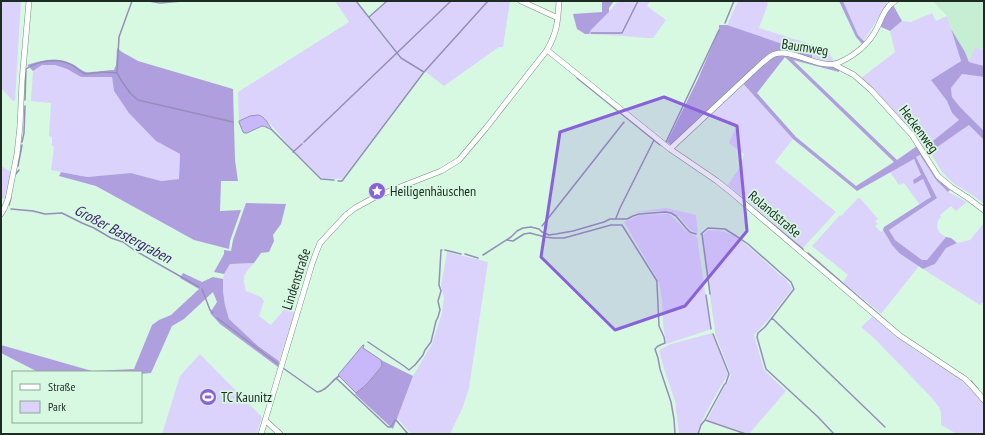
<svg xmlns="http://www.w3.org/2000/svg" width="985" height="435" font-family="'PT Sans Narrow',sans-serif">
<style>
.built{fill:#c6eed3}
.green{fill:#dcd3fd}
.forest{fill:#af9fdf;fill-rule:evenodd}
.water{fill:#c8b8f9;stroke:#958eb9}
.lines{fill:none;stroke-linecap:round;stroke-linejoin:round}
.stream{stroke:#958eb9;stroke-width:1.5}
.street-casing{stroke:#72917c;stroke-width:6}
.street{stroke:#fff;stroke-width:5}
.marked{fill:#8961db;fill-opacity:0.2;stroke:#8961db;stroke-width:3;stroke-linejoin:round}
.labels{text-anchor:middle;stroke-width:3.5;stroke-linejoin:round;paint-order:stroke}
.street-label{font-size:14px;fill:#1e2b23;stroke:#d7f9e2}
.poi-label{font-size:14px;fill:#1e2b23;stroke:#d7f9e2;text-anchor:start}
.water-label{font-size:15px;font-style:italic;fill:#3e236d;stroke:#d7f9e2}
</style>
<rect width="100%" height="100%" fill="#d7f9e2"/>
<path class="built" d="M 933,1 L 984,1 L 984,45 L 982,50 L 975,48 L 969,62 L 965,52 L 951,29 L 947,16 Z"/>
<path class="green" d="M 1,1 L 21,1 L 15,101 L 13,101 L 1,88 Z
M 335,1 L 355,1 L 400,58 L 423,72 L 342,179 L 322,178 L 293,150 L 265,118 L 261,115 L 250,116 L 239,120 L 238,92 L 349,22 Z
M 388,1 L 510,1 L 503,47 L 499,47 L 444,86 L 426,72 L 402,58 L 370,17 Z
M 618,1 L 650,1 L 647,6 L 666,20 L 653,38 L 646,38 L 624,36 L 589,34 L 591,30 L 609,12 Z
M 738,1 L 767,1 L 767,3 L 768,4 L 759,28 L 817,46 L 819,49 L 828,50 L 834,62 L 824,62 L 812,58 L 811,54 L 727,25 Z
M 843,1 L 886,1 L 888,4 C 878,15 873,29 864,40 L 858,35 Z
M 932,13 L 936,21 L 947,16 L 961,61 L 931,80 L 947,101 L 952,113 L 959,120 L 924,148 L 914,134 L 861,78 L 895,52 L 890,31 L 902,21 L 911,22 Z
M 984,45 L 984,66 L 969,62 L 975,47 L 982,50 Z
M 42,65 L 55,65 L 67,69 L 81,77 L 112,77 L 114,91 L 156,141 L 180,154 L 179,179 L 161,181 L 131,173 L 87,177 L 51,170 L 54,146 L 52,146 L 52,137 L 49,136 L 51,103 L 31,101 L 33,71 Z
M 962,74 L 984,77 L 984,131 L 960,107 L 952,97 L 951,87 Z
M 743,83 L 793,139 L 775,162 L 836,212 L 803,248 L 728,185 L 740,167 L 744,154 L 729,143 L 737,125 L 711,114 Z
M 969,125 L 984,140 L 984,204 L 971,194 L 954,184 L 942,172 L 930,152 Z
M 920,155 L 936,180 L 948,192 L 967,202 L 956,211 L 951,206 L 940,215 L 941,217 C 936,220 936,228 940,233 C 941,234 945,236 946,237 L 927,260 L 922,260 L 895,240 L 889,230 L 937,198 L 916,157 Z
M 914,159 L 921,176 L 914,183 L 923,179 L 931,197 L 920,205 L 904,183 L 899,185 L 890,172 Z
M 1,166 L 11,172 L 6,199 L 1,198 Z
M 858,198 L 860,198 L 878,219 L 875,221 L 878,224 L 875,226 L 881,232 L 883,230 L 892,245 L 899,253 L 919,266 L 881,314 L 843,282 L 848,275 L 812,246 L 840,215 L 841,216 Z
M 666,208 L 696,215 L 698,233 C 686,230 686,222 677,215 C 669,209 641,212 630,213 L 642,211 Z
M 669,214 L 675,219 L 685,230 L 697,237 L 709,319 L 712,329 L 666,344 L 663,324 L 662,300 L 659,282 L 624,222 L 640,215 Z
M 984,223 L 984,301 L 980,305 L 923,269 L 935,264 L 946,248 L 957,243 L 970,240 Z
M 709,230 C 714,231 721,230 725,232 C 744,239 765,262 780,275 C 786,279 789,283 792,289 L 767,321 L 754,335 L 764,370 L 786,391 L 749,434 L 707,420 L 724,387 L 728,382 L 731,375 L 715,334 L 715,330 L 701,236 Z
M 447,252 L 488,262 L 469,388 L 462,409 L 450,434 L 411,434 L 397,418 L 413,376 L 432,344 L 442,313 L 444,298 L 441,286 Z
M 254,263 C 243,276 242,275 246,291 L 261,297 L 264,301 L 259,316 L 271,325 L 286,307 L 295,313 L 279,361 L 258,346 L 229,319 L 225,305 L 223,291 L 223,279 L 224,274 L 230,264 Z
M 873,316 C 886,326 898,338 911,347 C 934,364 968,378 983,404 C 985,408 984,428 984,434 L 957,434 L 941,425 L 941,413 L 939,407 L 930,396 L 876,340 L 861,327 Z
M 712,333 L 728,374 C 725,381 721,385 718,391 C 710,405 702,419 697,434 L 679,434 L 675,401 L 664,369 L 659,350 L 671,344 Z
M 200,354 L 262,417 L 257,434 L 162,434 L 180,376 Z"/>
<path class="forest" d="M 602,1 L 614,1 L 609,8 L 609,12 L 591,30 L 589,34 L 585,34 L 577,29 L 573,14 L 602,12 Z
M 839,1 L 843,1 L 858,35 L 865,42 L 863,45 L 856,37 Z
M 893,5 L 902,21 L 890,31 L 879,26 L 885,13 Z
M 719,25 L 727,25 L 812,54 L 812,62 L 831,66 L 839,69 L 839,72 L 793,60 L 897,160 L 917,146 L 938,178 L 950,190 L 948,192 L 936,180 L 920,155 L 916,157 L 937,198 L 889,230 L 895,240 L 922,260 L 927,260 L 946,237 L 951,238 L 957,243 L 946,248 L 935,264 L 923,269 L 899,253 L 892,245 L 883,230 L 884,227 L 931,197 L 923,179 L 914,184 L 913,180 L 921,175 L 914,159 L 857,191 L 793,139 L 740,80 L 671,145 L 667,142 L 698,79 L 719,30 ZM 785,57 L 894,162 L 856,186 L 796,137 L 757,93 Z
M 951,29 L 965,52 L 969,62 L 984,66 L 984,77 L 962,74 L 951,88 L 952,97 L 960,107 L 984,131 L 984,140 L 969,125 L 930,152 L 924,148 L 959,120 L 952,113 L 947,101 L 931,80 L 961,61 Z
M 117,48 L 122,52 L 138,61 L 233,89 L 235,160 L 238,181 L 221,181 L 220,211 L 241,210 L 230,241 L 229,249 L 194,240 L 96,186 L 59,176 L 61,172 L 87,177 L 131,173 L 161,181 L 179,179 L 180,154 L 156,141 L 129,113 L 114,91 L 112,77 L 81,77 L 67,69 L 55,65 L 42,65 L 33,71 L 27,65 C 42,60 57,56 72,64 C 77,66 81,71 86,72 C 90,73 108,70 114,70 L 116,65 Z
M 246,203 L 286,204 L 281,224 L 273,235 L 274,241 L 269,252 L 261,253 L 254,263 L 230,264 L 224,274 L 214,272 L 224,254 L 224,250 L 231,251 L 233,240 Z
M 183,273 L 202,282 L 213,277 L 223,279 L 223,291 L 225,305 L 229,319 L 258,346 L 279,361 L 278,367 L 220,324 L 210,313 L 217,302 L 213,292 L 184,319 L 172,326 L 151,373 L 141,374 L 141,372 L 38,372 L 1,353 L 1,345 L 92,371 L 134,369 L 152,325 L 159,320 L 171,315 L 199,289 L 180,278 Z
M 381,360 L 413,376 L 393,429 L 355,394 L 367,384 L 382,366 Z"/>
<path class="water" d="M 258,115 C 265,116 269,125 272,130 C 269,129 265,126 262,126 L 247,133 L 244,133 L 243,132 L 239,122 L 239,121 L 250,116 Z
M 363,345 L 364,345 L 363,348 L 381,360 L 382,366 L 367,384 L 356,393 L 338,375 Z"/>
<g class="lines">
<path class="stream" d="M 132,1 L 119,37 L 117,73 L 123,83 L 130,93 L 138,100 L 233,122
M 149,1 L 160,3 L 182,1
M 356,1 L 401,58 L 424,72
M 369,17 L 387,1
M 725,23 L 734,1
M 591,33 L 622,33 L 638,1
M 577,78 L 660,145
M 25,100 L 26,69 C 38,60 59,58 72,65 C 77,68 81,72 85,74 L 104,72 L 117,73
M 272,130 L 321,179 L 334,180
M 22,142 L 24,133 L 25,106
M 304,142 L 451,1
M 666,142 L 719,30
M 293,152 L 302,144
M 18,166 L 22,145
M 15,175 L 19,170
M 338,181 L 342,181 L 424,72 L 488,1
M 746,202 L 803,249
M 9,205 L 11,198
M 11,209 L 33,211 L 45,214 L 62,213 L 82,223 L 94,228 L 111,238 L 123,242 L 134,250 L 199,287
M 616,218 L 620,208 L 654,140
M 542,226 L 624,122
M 701,234 L 708,228 L 725,229 L 736,236 L 748,244 L 791,282 L 794,289 L 765,327 L 758,333 L 757,337 L 766,369 L 818,417 L 834,434
M 702,234 L 710,294
M 507,240 L 513,241 L 524,234 L 530,233 L 545,237 L 553,238 L 564,238 L 611,225 L 622,225 L 657,281 L 657,284 L 659,326 L 664,337 L 665,343 L 658,346 L 655,349 L 658,358 L 660,369 L 671,402 L 674,419 L 675,434
M 445,250 L 461,254
M 808,253 L 899,332
M 465,254 L 478,258
M 483,255 L 511,237 L 517,231 L 523,228 L 531,227 L 539,229 L 542,232 L 549,235 L 556,234 L 573,231 L 604,222 L 610,219 L 627,219 L 633,216 L 639,214 L 665,212 L 671,213 L 676,216 L 686,228 L 690,232 L 696,234
M 202,289 L 210,310 L 213,313
M 706,295 L 711,329
M 217,318 L 278,364
M 772,318 L 885,427
M 368,342 L 404,366 L 409,370 L 415,365 L 423,355 L 425,350 L 431,342 L 436,321 L 438,317 L 440,310 L 438,301 L 441,291 L 439,285 L 441,250 L 442,250
M 283,368 L 317,392 C 327,391 332,380 339,376
M 336,378 L 388,427 L 391,427 L 395,420 L 396,420 L 408,434
M 971,381 L 978,389
M 705,420 L 746,434
M 698,434 L 701,425 L 705,420 L 724,385 L 726,383 L 729,374 L 713,334"/>
<g class="street-casing">
<path id="street" d="M 521,1 L 558,18
M 547,50 L 670,149 L 717,181 L 732,193 L 899,335 L 965,379 L 972,386 L 984,400
M 834,64 L 835,65 L 854,75 L 871,90 L 912,135 L 938,176 L 951,187 L 968,198 L 984,210
M 670,149 L 762,63 C 766,60 771,55 775,54 C 791,48 821,70 838,63 C 854,56 869,44 877,28 C 882,18 885,7 895,1
M 1,214 L 4,209 L 8,199 L 17,154 L 20,126 L 22,81 L 29,1
M 265,420 L 280,434
M 261,434 L 312,264 L 316,253 L 320,243 L 346,215 L 355,208 L 377,196 L 441,171 L 459,160 L 486,128 L 547,50 C 557,33 558,21 559,1"/>
</g>
<use href="#street" class="street"/>
</g>
<path class="marked" d="M 664,97 L 737,126 L 747,231 L 685,306 L 615,330 L 541,257 L 560,132 Z"/>
<defs>
<g id="sight-disc" transform="scale(0.9)"><circle r="9.5" fill="#8961db" stroke="#d7f9e2"/><path d="M0-6L1.8-2.2L6-1.7L2.9 1.2L3.7 5.4L0 3.3L-3.7 5.4L-2.9 1.2L-6-1.7L-1.8-2.2Z" fill="#fff"/></g>
<g id="stadium-disc" transform="scale(0.9)"><circle r="9.5" fill="#8961db" stroke="#d7f9e2"/><path d="M0-5a6.5 5 0 1 0 0 10a6.5 5 0 1 0 0-10ZM-3.5-1.8h7v3.6h-7Z" fill="#fff"/></g>
</defs>
<g fill-rule="evenodd">
<use href="#sight-disc" x="377" y="191"/>
<use href="#stadium-disc" x="208" y="397"/>
</g>
<g class="labels">
<g class="street-label">
<text transform="translate(805 47) rotate(9)" y="5">Baumweg</text>
<text transform="translate(919 129) rotate(53)" y="5">Heckenweg</text>
<text transform="translate(775 214) rotate(40)" y="5">Rolandstraße</text>
<text transform="translate(296 279) rotate(-72)" y="5">Lindenstraße</text>
</g>
<g class="poi-label">
<text x="390" y="196">Heiligenhäuschen</text>
<text x="221" y="402">TC Kaunitz</text>
</g>
<g class="water-label">
<text transform="translate(123 234) rotate(28)" y="5">Großer Bastergraben</text>
</g>
</g>
<rect width="985" height="435" fill="none" stroke="#1e2b23" stroke-width="4"/>
<rect x="12" y="371" width="130" height="52" fill="#d7f9e2" stroke="#8da796"/>
<rect x="20" y="384" width="20" height="6" fill="#ffffff" stroke="#8da796"/>
<text x="48" y="391" font-size="12" fill="#1e2b23">Straße</text>
<rect x="20" y="401" width="20" height="12" fill="#dcd3fd" stroke="#8da796"/>
<text x="48" y="411" font-size="12" fill="#1e2b23">Park</text>
</svg>
